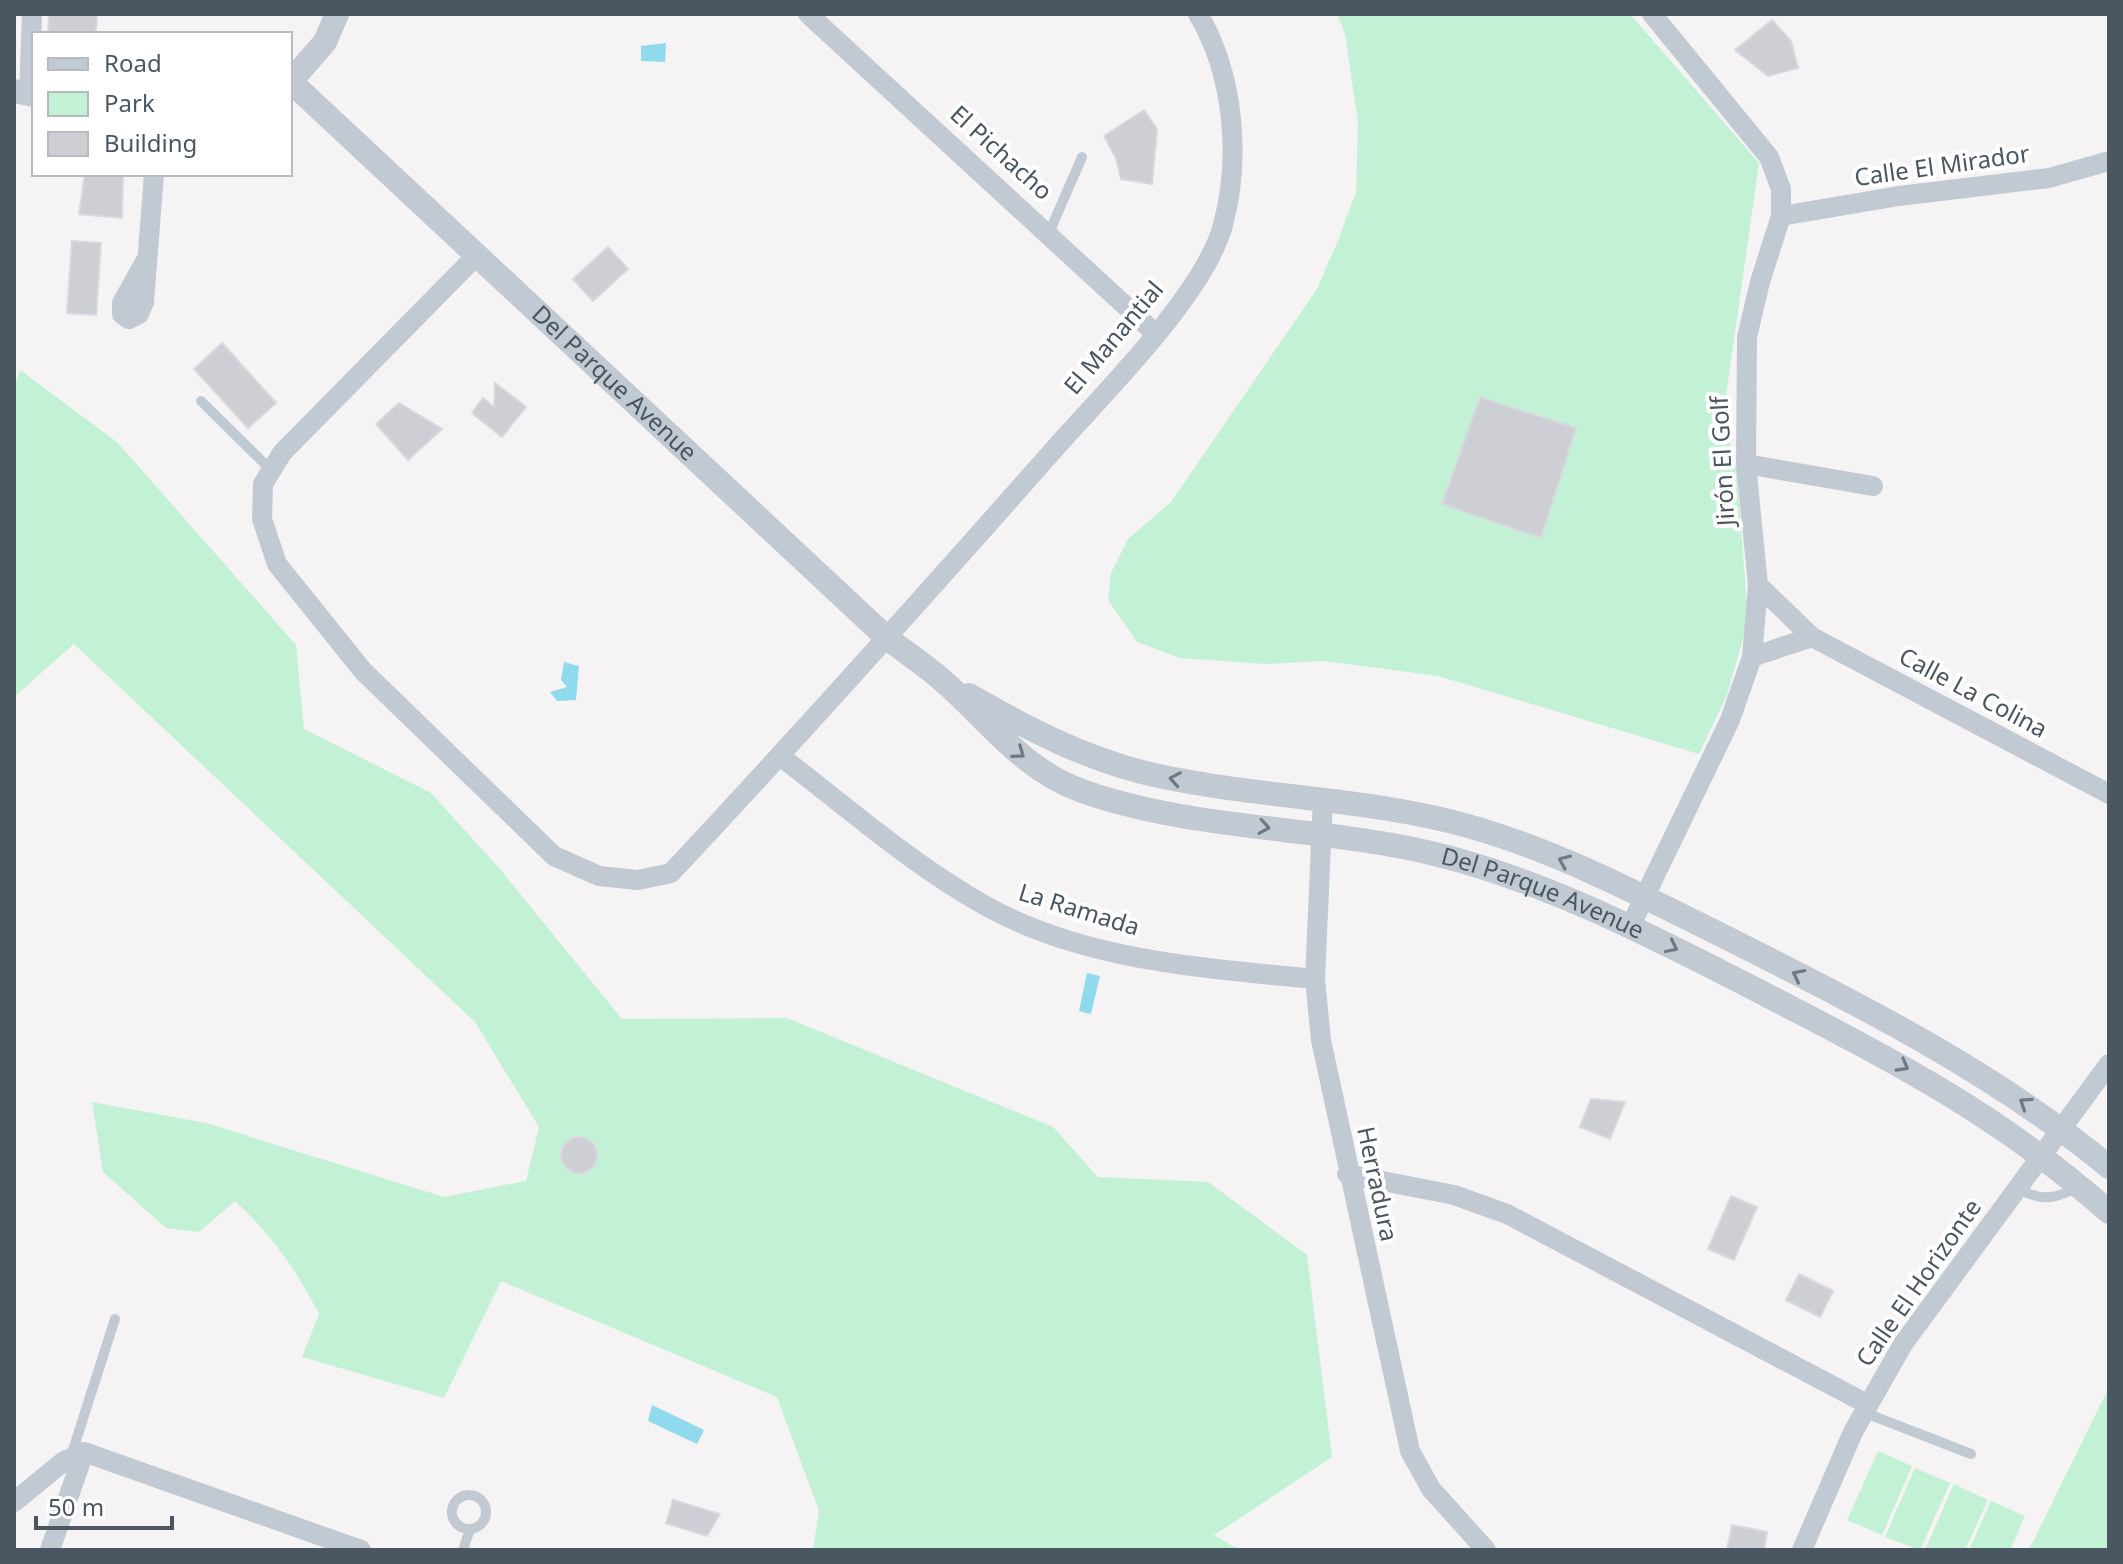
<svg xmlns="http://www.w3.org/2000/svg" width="2123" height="1564" font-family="'Noto Sans',sans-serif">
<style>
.green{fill:#c3f1d5}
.water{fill:#90daee}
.building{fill:#cdcfd5;stroke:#d7d9de;stroke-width:2}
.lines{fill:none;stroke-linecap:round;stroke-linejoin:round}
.service{stroke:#c1cad2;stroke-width:10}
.minor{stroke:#c1cad2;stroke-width:20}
.tertiary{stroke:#c1cad2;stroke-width:24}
.oneway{stroke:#6e7983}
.labels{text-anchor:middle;stroke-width:8;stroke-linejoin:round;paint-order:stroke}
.street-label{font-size:24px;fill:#4a5661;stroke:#fff}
</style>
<rect width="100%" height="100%" fill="#f5f3f3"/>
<path class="green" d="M 1337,14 L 1630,14 L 1759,163 L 1723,417 L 1737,470 L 1748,621 L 1727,695 L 1699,754 L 1438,676 L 1325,661 L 1266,664 L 1180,658 L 1137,642 L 1108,600 L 1111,573 L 1128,539 L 1171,502 L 1317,289 L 1339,238 L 1356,192 L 1358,122 L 1345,34 Z
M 20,370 L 117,442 L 296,645 L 304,729 L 431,793 L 499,868 L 622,1019 L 787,1018 L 1053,1127 L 1098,1177 L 1208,1182 L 1307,1255 L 1332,1457 L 1214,1535 L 1239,1550 L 813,1550 L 819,1511 L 777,1397 L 501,1281 L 444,1398 L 302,1357 L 319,1314 C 296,1269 272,1235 235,1201 L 199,1232 L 166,1228 L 103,1172 L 92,1102 L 206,1123 L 444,1197 L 526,1181 L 539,1127 L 475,1022 L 74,644 L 14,697 L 14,388 Z
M 2109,1387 L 2109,1550 L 2028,1550 L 2035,1538 Z
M 1878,1451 L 1912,1466 L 1882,1535 L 1847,1520 Z
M 1915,1468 L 1950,1483 L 1920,1550 L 1885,1537 Z
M 1954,1484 L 1988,1500 L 1965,1550 L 1925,1550 Z
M 1991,1501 L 2025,1516 L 2010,1550 L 1969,1550 Z"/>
<path class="water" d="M 666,43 L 665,62 L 641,61 L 641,46 Z
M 564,662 L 579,666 L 576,700 L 557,701 L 550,692 L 567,687 L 561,680 Z
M 1087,973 L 1100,976 L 1091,1014 L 1079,1011 Z
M 652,1405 L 704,1430 L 697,1444 L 648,1421 Z"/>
<path class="building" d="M 49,14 L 97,14 L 96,34 L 48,34 Z
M 1772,20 L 1791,41 L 1798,68 L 1768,76 L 1735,50 Z
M 1144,110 L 1157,129 L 1152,184 L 1121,179 L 1116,158 L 1104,136 Z
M 85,174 L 123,174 L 122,218 L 79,214 Z
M 72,241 L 101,243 L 96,315 L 67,313 Z
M 608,247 L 628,269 L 593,301 L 573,279 Z
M 222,343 L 276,403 L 248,428 L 194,369 Z
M 495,383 L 526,407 L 502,437 L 472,413 L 483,398 L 494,407 Z
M 1480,397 L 1576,428 L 1541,538 L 1442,504 Z
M 399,403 L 442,429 L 408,460 L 376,424 Z
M 1591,1099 L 1625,1102 L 1610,1139 L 1580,1127 Z
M561 1155a18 18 0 1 1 36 0a18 18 0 1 1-36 0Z
M 1731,1196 L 1757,1207 L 1734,1260 L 1708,1249 Z
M 1799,1274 L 1833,1291 L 1820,1317 L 1786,1300 Z
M 673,1500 L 720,1514 L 707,1536 L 666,1523 Z
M 1732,1525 L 1767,1532 L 1764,1550 L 1727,1550 Z"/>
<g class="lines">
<path class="service" d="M 1049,233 L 1082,157
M 201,401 L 271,470
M 2019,1189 C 2043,1202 2056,1199 2079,1186
M 1863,1412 L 1971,1454
M 71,1456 L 115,1319
M452 1512a17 17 0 1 1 34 0a17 17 0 1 1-34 0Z
M 463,1550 L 470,1529"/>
<path class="minor" d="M 808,14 L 1156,334
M 29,94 L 32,14
M 1781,216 L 1899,196 L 2049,178 L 2109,161
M 477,255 L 282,453 L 263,484 L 262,519 L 277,564 L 363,671 L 554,856 L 599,876 L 638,880 L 671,873 C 802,733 930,590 1057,446 C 1105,392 1205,293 1223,225 C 1241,158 1234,74 1198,14
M 145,262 L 122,303 L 122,314 L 129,319 L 139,314 L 144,302 L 154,174
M 1746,464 L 1873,486
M 1812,637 L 2109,794
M 1752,657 L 1812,637 L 1758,585
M 780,756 C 847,807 912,865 986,906 C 1084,961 1205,968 1315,979
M 1323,800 L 1315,979 L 1321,1040 L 1410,1451 L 1431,1489 L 1486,1550
M 1630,927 L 1730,720 L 1752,657 L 1758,585 L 1746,464 L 1747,337 L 1760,282 L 1781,216 L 1781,189 L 1769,157 L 1652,14
M 1347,1174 L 1454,1195 L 1507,1214 L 1867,1404
M 14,1502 L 64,1461 L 84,1452 L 361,1550
M 50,1550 L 84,1452
M 1802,1550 L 1853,1432 L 1903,1344 L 2109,1064"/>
<g class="tertiary">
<path d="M 290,82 L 325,42 L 337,14"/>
<path id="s1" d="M 291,82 L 887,638 C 905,652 925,665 942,680 C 987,719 1023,770 1082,791 C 1195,831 1320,826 1435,854 C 1545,881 1647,934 1747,985 C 1882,1055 1994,1110 2109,1212"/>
<path d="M 14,91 L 34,95"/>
<path d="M 969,695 C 1028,729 1091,762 1159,776 C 1261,798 1367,798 1468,826 C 1561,852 1648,899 1733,941 C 1864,1007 1995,1073 2109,1167"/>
</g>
</g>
<defs><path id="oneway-chevron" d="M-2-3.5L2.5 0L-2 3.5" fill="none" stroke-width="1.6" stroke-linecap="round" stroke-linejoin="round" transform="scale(2)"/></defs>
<g class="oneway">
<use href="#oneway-chevron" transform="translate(1019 753) rotate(36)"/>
<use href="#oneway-chevron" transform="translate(1175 779) rotate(-170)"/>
<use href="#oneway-chevron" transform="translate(1264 827) rotate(9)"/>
<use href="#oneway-chevron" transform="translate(1564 861) rotate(-157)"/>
<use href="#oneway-chevron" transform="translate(1672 947) rotate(26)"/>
<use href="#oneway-chevron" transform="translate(1798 975) rotate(-153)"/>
<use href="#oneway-chevron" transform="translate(1903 1066) rotate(29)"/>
<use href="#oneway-chevron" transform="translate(2025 1103) rotate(-146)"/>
</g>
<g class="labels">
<g class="street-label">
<text transform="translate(1001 153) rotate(42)" y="8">El Pichacho</text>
<text transform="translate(1942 166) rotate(-8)" y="8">Calle El Mirador</text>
<text transform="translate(1114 338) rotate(-50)" y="8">El Manantial</text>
<text dy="8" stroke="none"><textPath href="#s1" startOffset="442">Del Parque Avenue</textPath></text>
<text transform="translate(1723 461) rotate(-93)" y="8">Jirón El Golf</text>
<text transform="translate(1973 693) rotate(28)" y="8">Calle La Colina</text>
<text dy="8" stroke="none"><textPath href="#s1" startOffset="1538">Del Parque Avenue</textPath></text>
<text transform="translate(1079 910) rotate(17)" y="8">La Ramada</text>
<text transform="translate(1377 1184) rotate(78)" y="8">Herradura</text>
<text transform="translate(1919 1283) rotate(-55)" y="8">Calle El Horizonte</text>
</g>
</g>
<rect width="2123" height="1564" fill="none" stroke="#4a5661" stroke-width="32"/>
<rect x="32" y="32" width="260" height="144" fill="#ffffff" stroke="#b7bbc0" stroke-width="2"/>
<rect x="48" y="58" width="40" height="12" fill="#c1cad2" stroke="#b7bbc0" stroke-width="2"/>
<text x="104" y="72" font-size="24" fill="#4a5661">Road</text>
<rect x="48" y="92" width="40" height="24" fill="#c3f1d5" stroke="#b7bbc0" stroke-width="2"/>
<text x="104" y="112" font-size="24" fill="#4a5661">Park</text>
<rect x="48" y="132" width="40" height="24" fill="#cdcfd5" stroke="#b7bbc0" stroke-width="2"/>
<text x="104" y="152" font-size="24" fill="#4a5661">Building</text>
<path d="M36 1516v12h136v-12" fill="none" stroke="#4a5661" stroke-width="4"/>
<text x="48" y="1516" font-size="24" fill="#4a5661" stroke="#ffffff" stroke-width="6" paint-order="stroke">50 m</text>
</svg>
